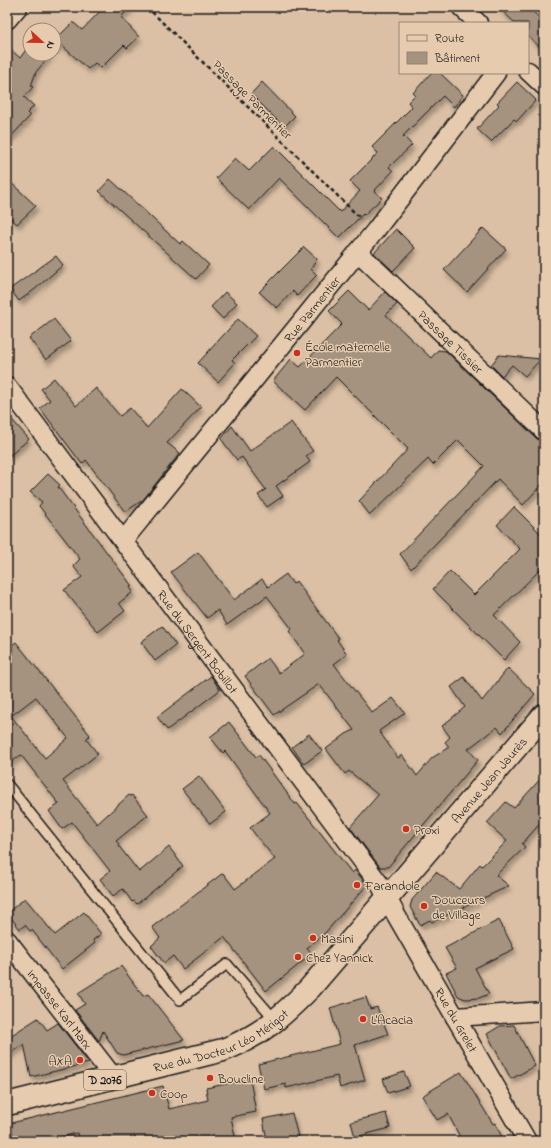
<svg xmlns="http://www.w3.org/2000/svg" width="551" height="1148" font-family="'Indie Flower',sans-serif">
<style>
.building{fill:#a5927f;stroke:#1c1c1c;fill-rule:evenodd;filter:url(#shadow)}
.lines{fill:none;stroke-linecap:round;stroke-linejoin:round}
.service-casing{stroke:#1c1c1c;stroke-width:12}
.minor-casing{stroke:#1c1c1c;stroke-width:21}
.primary-casing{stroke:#1c1c1c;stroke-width:25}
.path{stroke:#1c1c1c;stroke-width:2.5;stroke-dasharray:4 3;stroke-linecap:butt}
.service{stroke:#e7cbae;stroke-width:9}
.minor{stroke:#e7cbae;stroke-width:18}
.primary{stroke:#e7cbae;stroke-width:22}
.poi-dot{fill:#c8321e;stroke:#e7cbae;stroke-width:1.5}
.labels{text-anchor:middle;stroke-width:3;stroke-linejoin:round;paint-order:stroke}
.shield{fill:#e7cbae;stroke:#595048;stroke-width:1}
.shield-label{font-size:12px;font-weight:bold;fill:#1c1c1c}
.street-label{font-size:13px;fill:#1c1c1c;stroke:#e7cbae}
.poi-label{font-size:13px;fill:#1c1c1c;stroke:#e7cbae;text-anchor:start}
</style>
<defs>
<filter id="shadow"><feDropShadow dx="2.5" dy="4.5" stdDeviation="2" flood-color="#0004"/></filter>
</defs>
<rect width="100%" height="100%" fill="#dbc0a5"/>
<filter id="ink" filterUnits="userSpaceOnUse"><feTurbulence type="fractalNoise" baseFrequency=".025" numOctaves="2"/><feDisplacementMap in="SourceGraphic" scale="8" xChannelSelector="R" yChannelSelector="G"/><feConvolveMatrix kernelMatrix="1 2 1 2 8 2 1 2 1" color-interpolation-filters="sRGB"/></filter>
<g filter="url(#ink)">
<path class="building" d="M 104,7 L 131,7 L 121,17 L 139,37 L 127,48 L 124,45 L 101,68 L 95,63 L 88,69 L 60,44 L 54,51 L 54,30 L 60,35 L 73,22 L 82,30 Z
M 498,7 L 528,7 L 544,22 L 544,51 L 528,36 L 528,23 L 515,23 Z
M 30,44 L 30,54 L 51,54 L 36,72 L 31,86 L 33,87 L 24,97 L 34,106 L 27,113 L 30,116 L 7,141 L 7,46 L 20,58 Z
M 431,73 L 440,73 L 463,95 L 454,107 L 443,96 L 403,136 L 412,145 L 389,167 L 393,171 L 374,191 L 382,198 L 364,215 L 363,214 L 339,238 L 279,178 L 249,210 L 216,178 L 235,158 L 249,171 L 274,146 L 340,212 L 360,191 L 350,181 L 378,153 L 372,147 L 412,107 L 408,102 L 415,95 L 413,93 Z
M 262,82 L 295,116 L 284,127 L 251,94 Z
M 517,82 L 536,100 L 517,121 L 514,119 L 491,142 L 477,129 L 499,105 L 497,103 Z
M 7,179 L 36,206 L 17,224 L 7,215 Z
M 110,179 L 180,244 L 183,241 L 209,265 L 196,279 L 99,191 Z
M 483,228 L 506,249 L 467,292 L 444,270 Z
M 396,229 L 415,248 L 393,271 L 374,253 Z
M 304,247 L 317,259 L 311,269 L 317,275 L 297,296 L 293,291 L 277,308 L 259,292 Z
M 56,256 L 63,265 L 34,290 L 19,301 L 10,289 Z
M 349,291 L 368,310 L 385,292 L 397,304 L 386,315 L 431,358 L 438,350 L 446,351 L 537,439 L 544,442 L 544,482 L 523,505 L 498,479 L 411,569 L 400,554 L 484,466 L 458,440 L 433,465 L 428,459 L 370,515 L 359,501 L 408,449 L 336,377 L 305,410 L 273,381 L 291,359 L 300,367 L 342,324 L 329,311 Z
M 225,292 L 237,303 L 223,319 L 211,307 Z
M 54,319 L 71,341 L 46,360 L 29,338 Z
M 238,319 L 256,336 L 232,360 L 235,363 L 218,382 L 198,363 Z
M 499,355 L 541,359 L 525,376 L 512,365 L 502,376 L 491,365 Z
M 54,378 L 76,406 L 96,388 L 120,416 L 130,408 L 147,428 L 182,389 L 201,407 L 167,443 L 180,453 L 143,500 L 125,512 L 86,460 L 82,464 L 40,408 L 50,400 L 41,389 Z
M 7,414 L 29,439 L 7,458 Z
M 291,422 L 313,451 L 306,456 L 310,462 L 276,486 L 283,496 L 267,507 L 258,495 L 266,490 L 242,457 L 237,460 L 221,439 L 232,426 L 250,451 Z
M 48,474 L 60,485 L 58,487 L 132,586 L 130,587 L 133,592 L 119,603 L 125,611 L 98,632 L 64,590 L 82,577 L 73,566 L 80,559 L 39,506 L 42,502 L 30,492 Z
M 514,507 L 544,537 L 544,566 L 494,615 L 520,642 L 504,660 L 433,589 L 450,571 L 474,595 L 520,549 L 497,525 Z
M 198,552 L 234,600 L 262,579 L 268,587 L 286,574 L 293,584 L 296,581 L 339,639 L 337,640 L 347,654 L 334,664 L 372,713 L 393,698 L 405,713 L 379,731 L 398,758 L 402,755 L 417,776 L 432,758 L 449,747 L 445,742 L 450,737 L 442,726 L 465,707 L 451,687 L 464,677 L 482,701 L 508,668 L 535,694 L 502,733 L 497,727 L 468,749 L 478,760 L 388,867 L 380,867 L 350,827 L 378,795 L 349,771 L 345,774 L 326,749 L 346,734 L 354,730 L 319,684 L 274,715 L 245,676 L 268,658 L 279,673 L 305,654 L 289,631 L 292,629 L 267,596 L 227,625 L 218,610 L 207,618 L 171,572 Z
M 162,626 L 176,645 L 155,661 L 141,642 Z
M 16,642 L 90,735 L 86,739 L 98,754 L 63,781 L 97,824 L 129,795 L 131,796 L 132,795 L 148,815 L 116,841 L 119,844 L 118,845 L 139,872 L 169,847 L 183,866 L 137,904 L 134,901 L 132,902 L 123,889 L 113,896 L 100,879 L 110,871 L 72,822 L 62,829 L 49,811 L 59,804 L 21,755 L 7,765 L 7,649 ZM 36,697 L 68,738 L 45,758 L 11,716 Z
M 211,676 L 220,690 L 167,730 L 157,717 Z
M 229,722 L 256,757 L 259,755 L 295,804 L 297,803 L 352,873 L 355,870 L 367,885 L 325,933 L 307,948 L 312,954 L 266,991 L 224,937 L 183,969 L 173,956 L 164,963 L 151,946 L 160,938 L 152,927 L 223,873 L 235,889 L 275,859 L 250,828 L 270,813 L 225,751 L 223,753 L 210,737 Z
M 309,734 L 322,751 L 304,764 L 292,747 Z
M 544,775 L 544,819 L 522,844 L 525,847 L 496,875 L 509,886 L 432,922 L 430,920 L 420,925 L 410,907 L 412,900 L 436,872 L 459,889 L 480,864 L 482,866 L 507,841 L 487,823 L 506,802 L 514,808 Z
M 199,776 L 226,812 L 210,824 L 182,789 Z
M 25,898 L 55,935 L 84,912 L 101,934 L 93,940 L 95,943 L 62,969 L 32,930 L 30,931 L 25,925 L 20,929 L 7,913 Z
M 499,920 L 514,949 L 475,968 L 489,994 L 479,998 L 465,999 L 458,996 L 446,973 L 457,968 L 445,948 Z
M 121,966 L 143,996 L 148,994 L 184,1040 L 123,1055 L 117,1053 L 103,1031 L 99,1041 L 75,1010 L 85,1004 L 78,993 Z
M 366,997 L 370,1009 L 377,1007 L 388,1034 L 355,1045 L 365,1080 L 340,1088 L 337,1076 L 286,1088 L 286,1084 L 264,1089 L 258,1064 L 340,1044 L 330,1008 Z
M 38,1018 L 47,1030 L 58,1023 L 89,1063 L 31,1077 L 24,1044 L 7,1055 L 7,1038 Z
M 514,1025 L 535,1066 L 511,1079 L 487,1034 L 500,1026 Z
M 404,1072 L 410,1086 L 388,1093 L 383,1079 Z
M 461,1072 L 493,1124 L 495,1123 L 504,1141 L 462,1141 L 448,1114 L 437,1120 L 422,1096 Z
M 250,1079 L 256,1112 L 231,1117 L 236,1141 L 79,1141 L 77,1133 L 45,1141 L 7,1141 L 7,1124 L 163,1086 L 169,1109 L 208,1100 L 206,1088 Z
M 292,1113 L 299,1141 L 267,1141 L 263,1119 Z
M 386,1113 L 390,1128 L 355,1137 L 351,1122 Z"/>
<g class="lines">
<g class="service-casing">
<path id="service" d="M 7,784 L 180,1000 L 227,964 L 276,1021"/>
</g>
<g class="minor-casing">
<g id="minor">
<path d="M 461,7 L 478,23"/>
<path d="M 7,20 L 18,7"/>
<path d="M 528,71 L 544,86"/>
<path id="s1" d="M 358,252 L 544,431"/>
<path id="s2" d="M 7,386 L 381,886 L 396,915 L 527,1141"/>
<path id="s3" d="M 123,541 L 375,231 L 496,73"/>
<path id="s4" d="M 7,940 L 114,1078"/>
<path d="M 455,1017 L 544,1011"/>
</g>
</g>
<g class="primary-casing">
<g id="primary">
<path id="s5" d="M 7,1104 L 223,1050 C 261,1036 282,1016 310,988 L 544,715"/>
</g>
</g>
<path class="path" d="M 147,7 L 361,219"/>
<use href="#service" class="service"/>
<use href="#minor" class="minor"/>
<use href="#primary" class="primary"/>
</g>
</g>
<g class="poi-dot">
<circle cx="297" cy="353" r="4"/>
<circle cx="406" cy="829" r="4"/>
<circle cx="357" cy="885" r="4"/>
<circle cx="424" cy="906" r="4"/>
<circle cx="313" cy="938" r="4"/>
<circle cx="298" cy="957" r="4"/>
<circle cx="363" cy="1019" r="4"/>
<circle cx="80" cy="1060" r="4"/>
<circle cx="210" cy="1078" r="4"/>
<circle cx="152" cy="1093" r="4"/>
</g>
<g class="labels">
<rect class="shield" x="84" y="1070" width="42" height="20" rx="3"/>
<g class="shield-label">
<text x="105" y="1084">D 2076</text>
</g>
<g class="street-label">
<text transform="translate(253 99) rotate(45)" y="5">Passage Parmentier</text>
<text dy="5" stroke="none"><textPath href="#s3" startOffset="299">Rue Parmentier</textPath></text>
<text dy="5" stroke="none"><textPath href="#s1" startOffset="129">Passage Tissier</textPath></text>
<text dy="5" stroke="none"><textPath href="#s2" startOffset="319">Rue du Sergent Bobillot</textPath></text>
<text dy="5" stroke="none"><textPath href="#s5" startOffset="605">Avenue Jean Jaurès</textPath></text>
<text dy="5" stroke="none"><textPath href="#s4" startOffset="87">Impasse Karl Marx</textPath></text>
<text dy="5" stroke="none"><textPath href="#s2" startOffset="778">Rue du Grelet</textPath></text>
<text dy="5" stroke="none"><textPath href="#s5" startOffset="224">Rue du Docteur Léo Mérigot</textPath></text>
</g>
<g class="poi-label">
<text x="305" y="351">École maternelle<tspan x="305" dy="15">Parmentier</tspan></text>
<text x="414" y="834">Proxi</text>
<text x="365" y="890">Farandole</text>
<text x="432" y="904">Douceurs<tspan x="432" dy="15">de Village</tspan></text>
<text x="321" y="943">Masini</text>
<text x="306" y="962">Chez Yannick</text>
<text x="371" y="1024">L'Acacia</text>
<text x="72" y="1065" text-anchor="end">AXA</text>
<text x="218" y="1083">Boucline</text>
<text x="160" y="1098">Coop</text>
</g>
</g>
<rect width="551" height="1148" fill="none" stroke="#e7cbae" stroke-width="24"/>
<rect x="12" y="12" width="527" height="1124" fill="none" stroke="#1c1c1c" stroke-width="1.5" filter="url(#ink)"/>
<rect x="399" y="22" width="130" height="52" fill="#e7cbae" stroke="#968574"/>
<rect x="407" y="35" width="20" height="6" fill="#e7cbae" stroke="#968574"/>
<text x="435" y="42" font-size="12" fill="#1c1c1c">Route</text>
<rect x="407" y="52" width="20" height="12" fill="#a5927f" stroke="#968574"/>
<text x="435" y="62" font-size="12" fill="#1c1c1c">Bâtiment</text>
<g transform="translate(42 42) rotate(112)"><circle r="19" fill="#e7cbae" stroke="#968574"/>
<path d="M0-3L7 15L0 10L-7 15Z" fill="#c8321e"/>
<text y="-6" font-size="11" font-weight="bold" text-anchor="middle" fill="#1c1c1c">N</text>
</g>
</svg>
